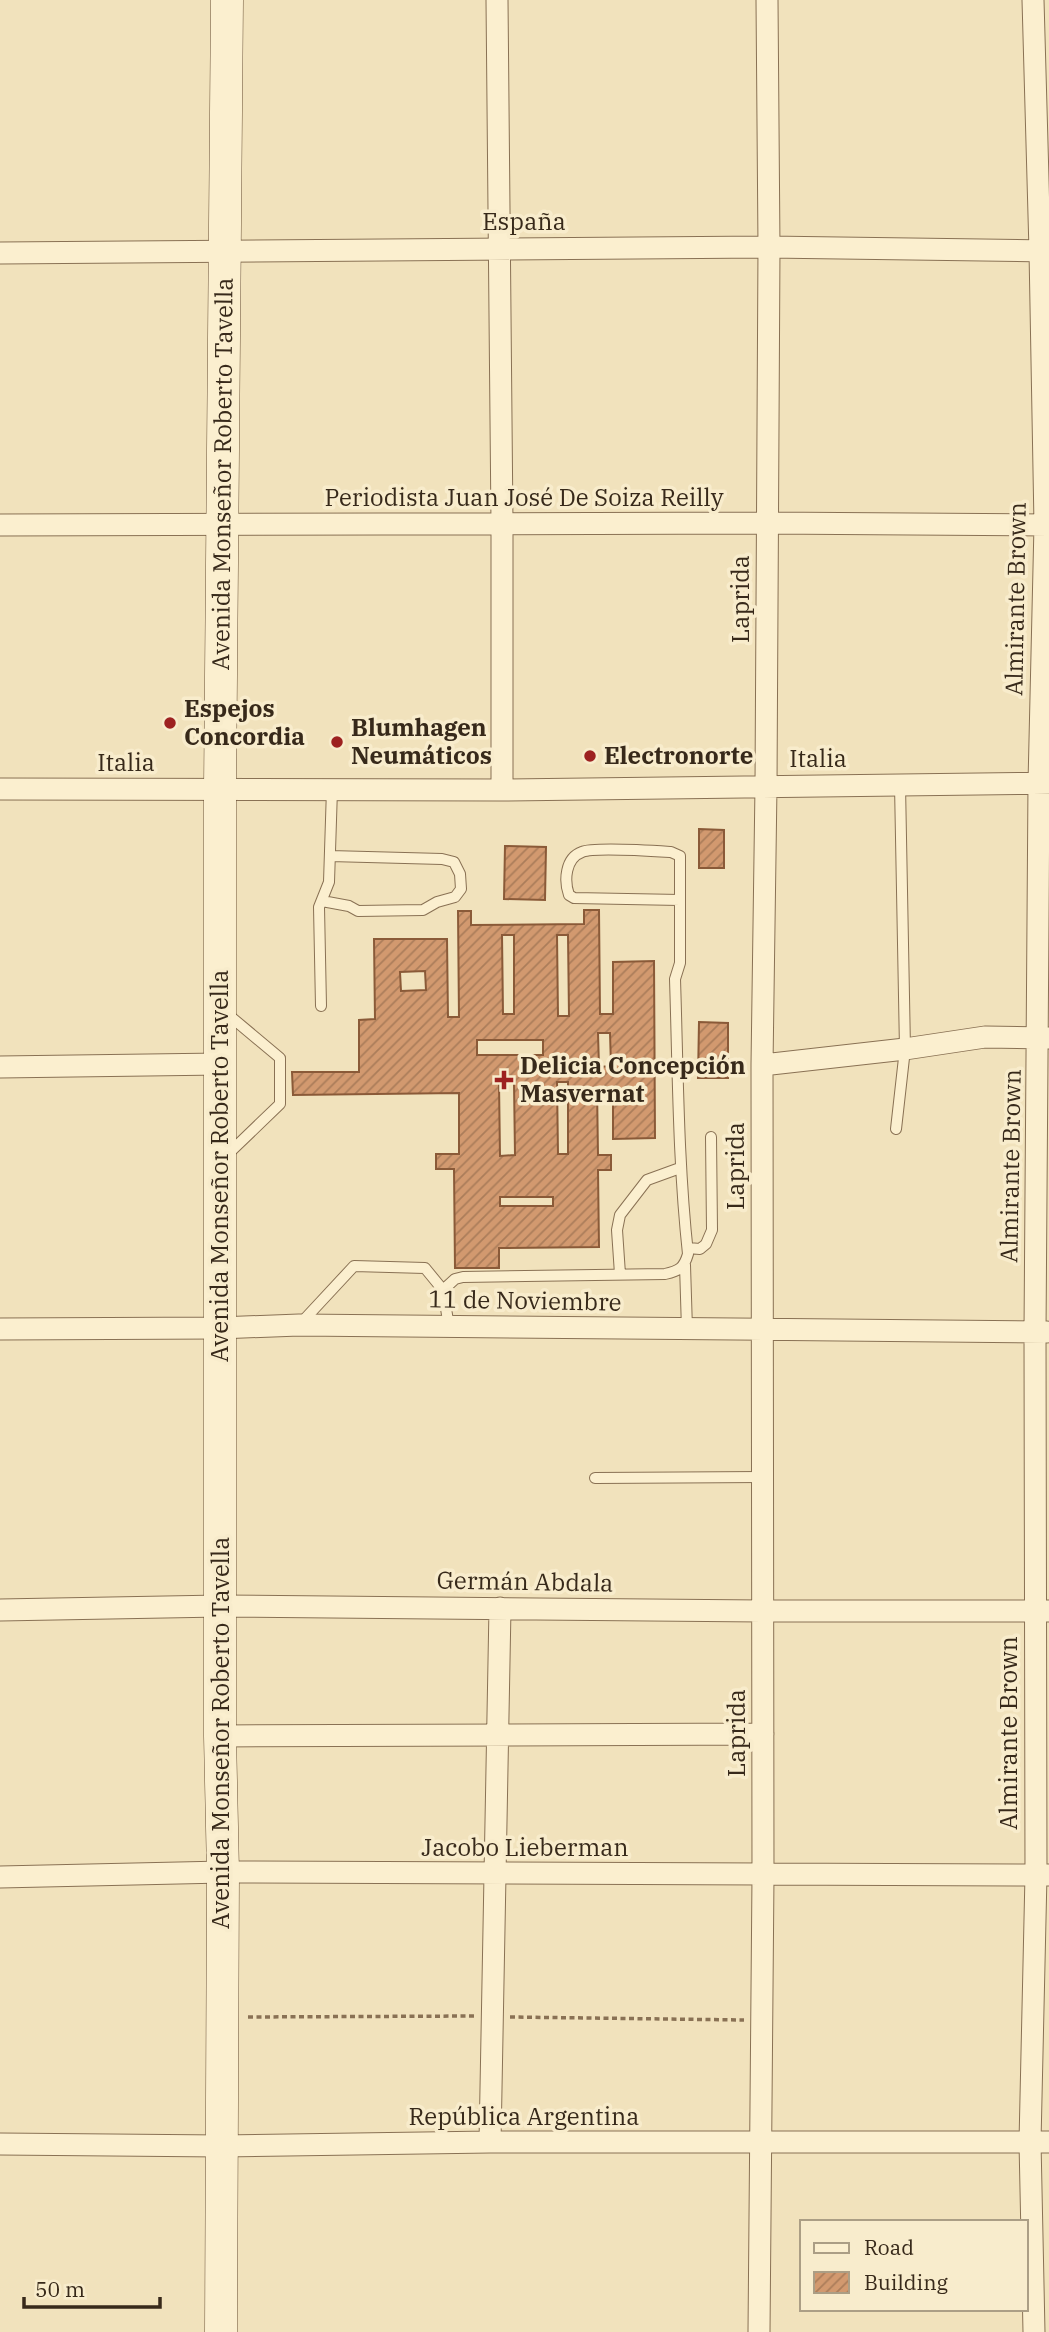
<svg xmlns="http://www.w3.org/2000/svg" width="1049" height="2332" font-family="'IBM Plex Serif',serif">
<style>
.building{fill:url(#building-hatch);stroke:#8a5a38;stroke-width:2;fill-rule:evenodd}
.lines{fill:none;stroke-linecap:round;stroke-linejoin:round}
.lane-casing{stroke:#897154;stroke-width:12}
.street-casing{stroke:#897154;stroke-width:23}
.secondary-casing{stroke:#6b5238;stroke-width:33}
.path{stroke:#897154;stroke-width:3.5;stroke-dasharray:5 3.5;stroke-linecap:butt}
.lane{stroke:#fbefcf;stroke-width:10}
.street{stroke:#fbefcf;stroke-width:21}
.secondary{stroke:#fbefcf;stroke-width:32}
.poi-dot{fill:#9d2120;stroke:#f8eccc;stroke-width:2.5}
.labels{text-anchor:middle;stroke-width:7;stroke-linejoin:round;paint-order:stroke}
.street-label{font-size:24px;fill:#37291a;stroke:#f8eccc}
.poi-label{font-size:24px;font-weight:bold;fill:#37291a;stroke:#f8eccc;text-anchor:start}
</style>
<defs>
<pattern id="building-hatch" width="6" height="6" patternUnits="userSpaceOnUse" patternTransform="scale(1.75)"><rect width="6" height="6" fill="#d2996f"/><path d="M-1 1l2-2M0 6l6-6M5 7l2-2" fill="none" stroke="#ab7d5a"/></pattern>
</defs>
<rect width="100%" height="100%" fill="#f1e2bc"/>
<path class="building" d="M 699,829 L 724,830 L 724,868 L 699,868 Z
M 505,846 L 546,847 L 545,900 L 504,899 Z
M 584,910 L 599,910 L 600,1014 L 613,1014 L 613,962 L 654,961 L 655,1138 L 613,1139 L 613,1087 L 597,1087 L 598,1155 L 611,1155 L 611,1170 L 598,1170 L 599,1247 L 499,1248 L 499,1268 L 455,1268 L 454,1169 L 436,1169 L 436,1154 L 459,1154 L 459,1093 L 293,1095 L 292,1072 L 359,1072 L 359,1020 L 375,1019 L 374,939 L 447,939 L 448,1017 L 459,1017 L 458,911 L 471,911 L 471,925 L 584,924 ZM 502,935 L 514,935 L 514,1014 L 503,1014 ZM 557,935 L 568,935 L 569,1016 L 558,1016 ZM 425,971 L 426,990 L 401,991 L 400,972 ZM 598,1033 L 610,1033 L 611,1066 L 599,1067 ZM 477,1040 L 543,1040 L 543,1055 L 477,1055 ZM 557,1082 L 568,1082 L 568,1154 L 558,1154 ZM 499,1083 L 514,1083 L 515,1155 L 500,1156 ZM 500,1197 L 553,1197 L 553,1206 L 500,1206 Z
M 699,1022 L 728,1023 L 728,1078 L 698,1078 Z"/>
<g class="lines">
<g class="lane-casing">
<path id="lane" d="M 322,901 L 349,906 L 358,911 L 423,910 L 437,902 L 455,897 L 461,889 L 460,874 L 454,862 L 442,859 L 330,856
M 321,1006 L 319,907 L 329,882 L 332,789
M 225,1012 L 280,1058 L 280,1104 L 227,1155
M 896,1129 L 905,1049 L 900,785
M 688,1248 L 700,1249 L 706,1244 L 712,1230 L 711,1137
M 685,1265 L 687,1329
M 620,1274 L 617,1230 L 620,1215 L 647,1180 L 680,1168
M 443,1290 L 455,1279 L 463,1277 L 665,1274 C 679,1271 684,1268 688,1254 C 678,1162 678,1071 675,979 L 680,963 L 680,856 L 671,852 C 655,851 593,847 582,852 C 565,858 564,881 569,895 L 574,898 L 680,900
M 301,1323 L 354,1266 L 425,1268 L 443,1290 L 449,1327
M 595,1478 L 762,1477"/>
</g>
<g class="street-casing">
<path id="street" d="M 497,0 L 502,524 L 502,790
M 1033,0 L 1040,251 L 1045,525 L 1039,783 L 1035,1332 L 1036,1875 L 1030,2142 L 1034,2332
M 0,253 L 769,247 L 1049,251
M 0,525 L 768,523 L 1049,525
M 0,789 L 502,790 L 1049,783
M 762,1065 L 905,1049 L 985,1037 L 1049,1038
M 0,1067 L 221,1064
M 0,1329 L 219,1328 L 299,1325 L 1047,1332
M 0,1610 L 220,1606 L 762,1611 L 1048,1611
M 220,1736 L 763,1734
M 0,1877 L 223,1872 L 1048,1875
M 490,2142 L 500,1608
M 0,2144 L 222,2146 L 490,2142 L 1049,2142
M 759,2332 L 763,1876 L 762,1065 L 766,786 L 769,247 L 767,0"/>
</g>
<g class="secondary-casing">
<g id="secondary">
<path id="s1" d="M 221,2332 L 223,1872 L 220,1736 L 220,789 L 227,0"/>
</g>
</g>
<path class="path" d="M 248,2017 L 474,2016
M 510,2017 L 744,2020"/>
<use href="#lane" class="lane"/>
<use href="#street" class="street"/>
<use href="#secondary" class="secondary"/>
</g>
<g class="poi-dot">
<circle cx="170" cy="723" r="7"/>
<circle cx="337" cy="742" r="7"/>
<circle cx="590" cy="756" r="7"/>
<path d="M500.5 1069.5h7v7h7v7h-7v7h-7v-7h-7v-7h7z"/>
</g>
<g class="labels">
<g class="street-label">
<text x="524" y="230">España</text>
<text dy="8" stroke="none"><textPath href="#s1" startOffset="1858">Avenida Monseñor Roberto Tavella</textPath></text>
<text x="524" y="506">Periodista Juan José De Soiza Reilly</text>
<text transform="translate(741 599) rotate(-90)" y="8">Laprida</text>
<text transform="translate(1016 599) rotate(-89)" y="8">Almirante Brown</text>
<text x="818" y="767">Italia</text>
<text x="126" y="771">Italia</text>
<text transform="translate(220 1166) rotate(-90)" y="8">Avenida Monseñor Roberto Tavella</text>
<text transform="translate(736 1166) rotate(-90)" y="8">Laprida</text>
<text transform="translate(1011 1166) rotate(-89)" y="8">Almirante Brown</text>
<text transform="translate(525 1301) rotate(1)" y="8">11 de Noviembre</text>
<text transform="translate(525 1582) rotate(1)" y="8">Germán Abdala</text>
<text transform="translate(221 1733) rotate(-90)" y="8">Avenida Monseñor Roberto Tavella</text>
<text transform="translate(737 1733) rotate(-90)" y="8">Laprida</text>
<text transform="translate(1009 1733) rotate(-90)" y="8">Almirante Brown</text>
<text x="525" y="1856">Jacobo Lieberman</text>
<text x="524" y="2125">República Argentina</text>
</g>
<g class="poi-label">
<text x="184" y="717">Espejos<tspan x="184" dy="28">Concordia</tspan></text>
<text x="351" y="736">Blumhagen<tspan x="351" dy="28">Neumáticos</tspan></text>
<text x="604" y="764">Electronorte</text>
<text x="520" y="1074">Delicia Concepción<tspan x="520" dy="28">Masvernat</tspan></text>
</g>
</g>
<rect x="800" y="2220" width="228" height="91" fill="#f8eccc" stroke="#ab9e85" stroke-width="2"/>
<rect x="814" y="2243" width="35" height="10" fill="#fbefcf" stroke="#ab9e85" stroke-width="2"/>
<text x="864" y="2255" font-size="21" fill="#37291a">Road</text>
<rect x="814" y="2272" width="35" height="21" fill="url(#building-hatch)" stroke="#ab9e85" stroke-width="2"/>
<text x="864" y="2290" font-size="21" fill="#37291a">Building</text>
<path d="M24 2297v10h136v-10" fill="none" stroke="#37291a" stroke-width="3.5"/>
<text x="35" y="2297" font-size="21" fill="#37291a" stroke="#f8eccc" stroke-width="5" paint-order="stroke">50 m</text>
</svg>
